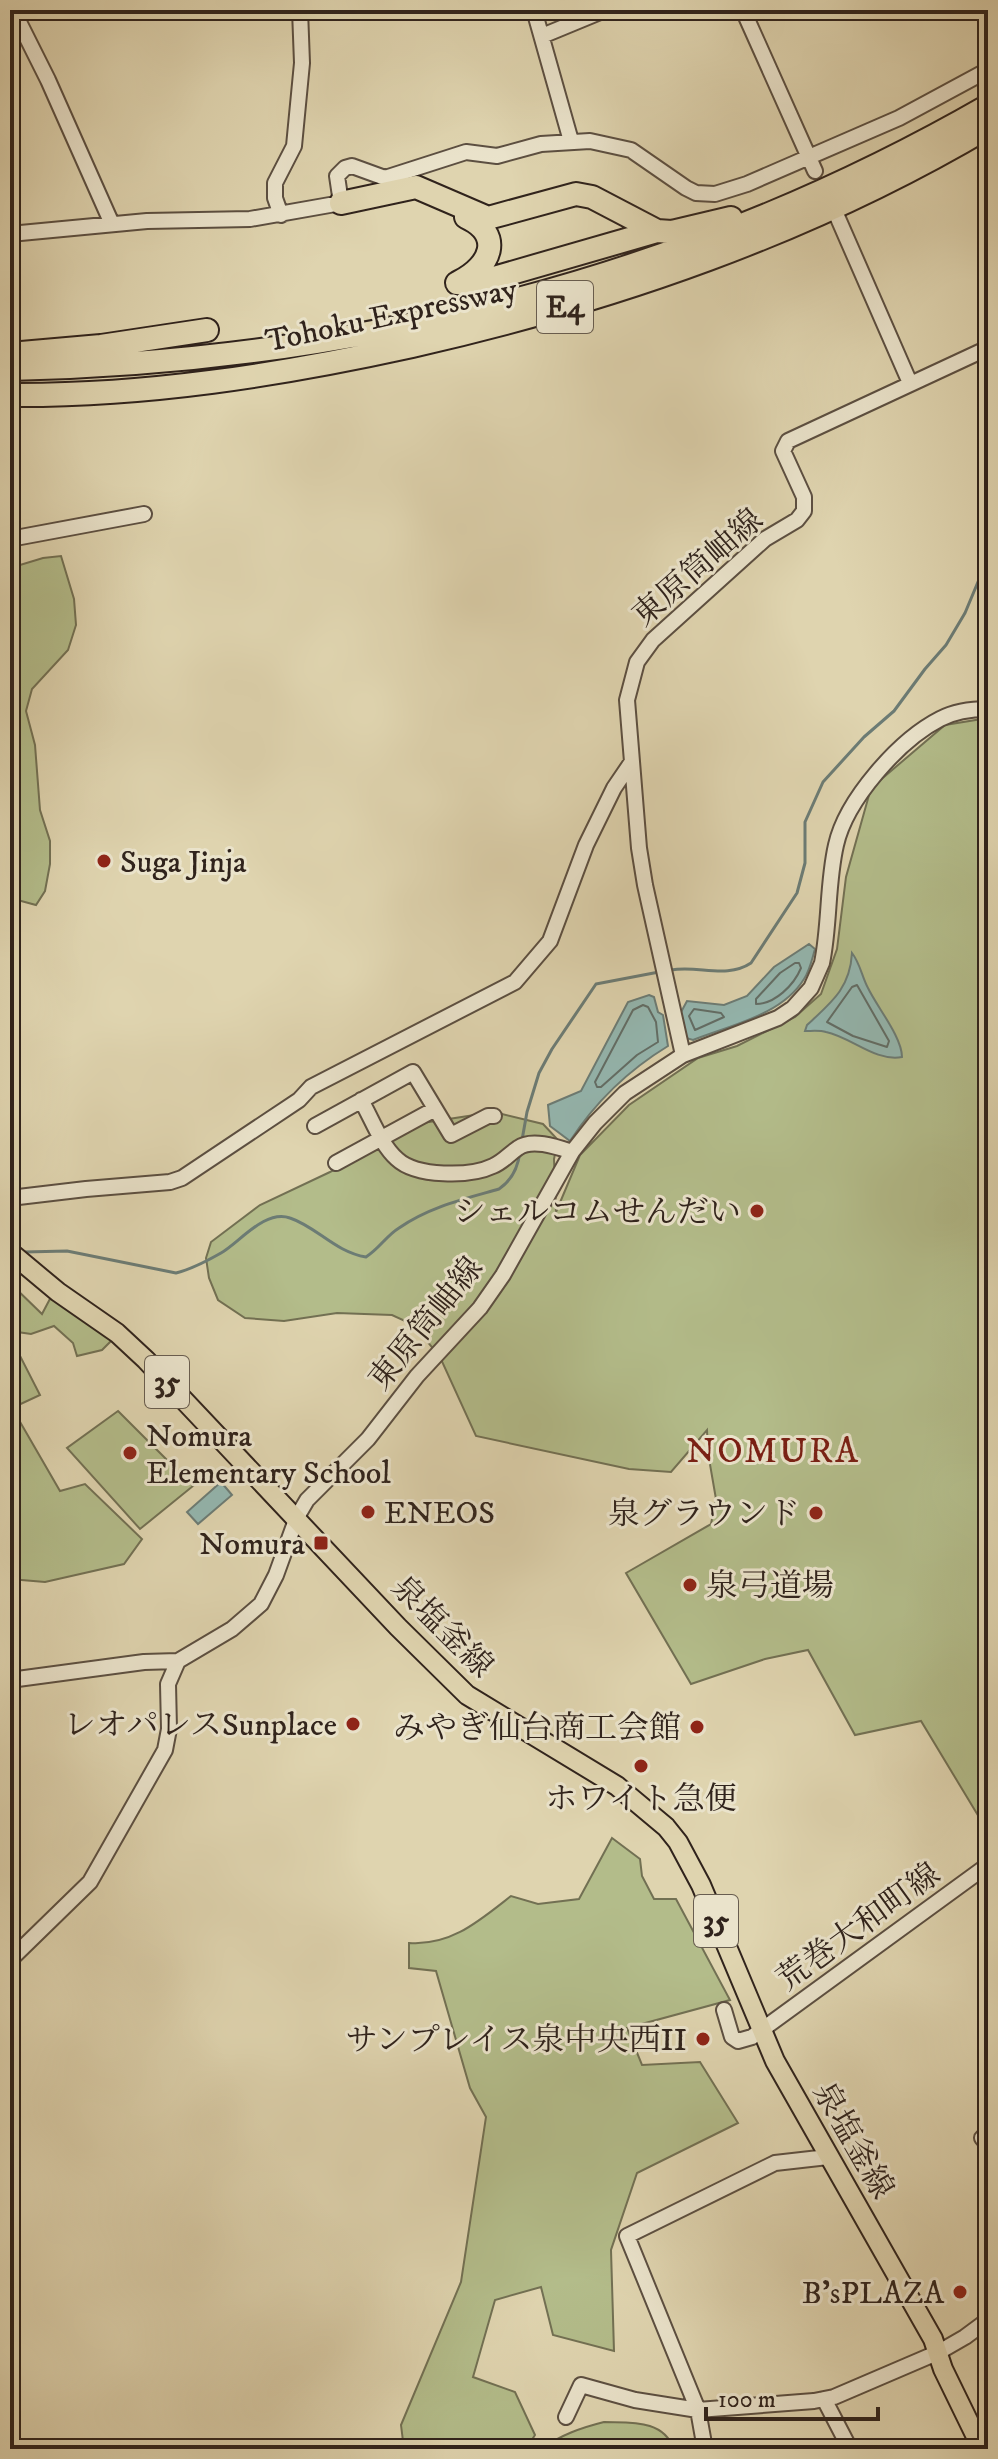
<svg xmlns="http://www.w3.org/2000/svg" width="998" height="2459" font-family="'IM FELL DW Pica','Noto Serif JP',serif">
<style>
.green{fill:#b3bc8a;stroke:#727053;stroke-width:2}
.water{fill:#94b7b0;stroke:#6c7c75;stroke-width:2}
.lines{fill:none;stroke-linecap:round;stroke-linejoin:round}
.shore{stroke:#626d66;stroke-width:2}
.stream{stroke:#6c7c75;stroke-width:3}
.minor-casing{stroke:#5c4f41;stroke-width:18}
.major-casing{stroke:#30231c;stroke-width:22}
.highway-casing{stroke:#30231c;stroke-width:26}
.minor{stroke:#eae3cb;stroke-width:14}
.major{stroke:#dfd4af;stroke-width:18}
.highway{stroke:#dfd4af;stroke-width:22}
.poi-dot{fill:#8f2418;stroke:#eae3cb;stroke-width:3}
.labels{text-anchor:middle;stroke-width:6;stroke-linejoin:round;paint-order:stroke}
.shield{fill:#eae3cb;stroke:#685d50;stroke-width:2}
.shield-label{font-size:30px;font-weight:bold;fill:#30231c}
.street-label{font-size:32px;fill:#30231c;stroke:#eae3cb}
.poi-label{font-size:32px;fill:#30231c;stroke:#eae3cb;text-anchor:end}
.quarter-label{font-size:36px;letter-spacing:2px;fill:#7a1f14;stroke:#eae3cb}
</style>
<rect width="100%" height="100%" fill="#dfd4af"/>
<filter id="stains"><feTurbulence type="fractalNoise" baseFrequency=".0025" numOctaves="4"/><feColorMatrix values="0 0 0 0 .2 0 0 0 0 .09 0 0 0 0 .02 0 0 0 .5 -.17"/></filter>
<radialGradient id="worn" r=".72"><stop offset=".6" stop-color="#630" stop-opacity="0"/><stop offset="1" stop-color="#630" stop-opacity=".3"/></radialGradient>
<path class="green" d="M 61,556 L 74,599 L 76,625 L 68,650 L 32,689 L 26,711 L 35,745 L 40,810 L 50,841 L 50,864 L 45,891 L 36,905 L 10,898 L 10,568 L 43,558 Z
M 988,718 L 988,1832 L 921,1721 L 855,1735 L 808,1650 L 765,1659 L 691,1684 L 626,1573 L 711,1524 L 716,1499 L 708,1453 L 707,1430 L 671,1472 L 629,1469 L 476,1436 L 440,1357 L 414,1325 L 392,1315 L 337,1313 L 284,1321 L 245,1318 L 218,1300 L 209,1278 L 206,1258 L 211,1242 L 260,1205 L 330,1172 L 416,1124 L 494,1112 L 543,1124 L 558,1140 L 554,1159 L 556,1212 L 580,1155 L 629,1105 L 698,1058 L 737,1046 L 795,1017 L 821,994 L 837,949 L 846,877 L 871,788 L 945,725 Z
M 10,1283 L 42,1314 L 52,1295 L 113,1339 L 102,1350 L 77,1356 L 73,1343 L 54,1326 L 31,1334 L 17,1332 L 18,1352 L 40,1395 L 12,1408 L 60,1491 L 85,1484 L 142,1539 L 124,1564 L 45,1582 L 10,1579 Z
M 118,1411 L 193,1486 L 140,1529 L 67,1448 Z
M 612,1838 L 640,1859 L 642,1876 L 654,1899 L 676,1899 L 730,2000 L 627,2028 L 642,2065 L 700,2062 L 738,2123 L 637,2173 L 611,2250 L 614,2351 L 553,2335 L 541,2287 L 495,2300 L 473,2377 L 515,2392 L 535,2435 L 526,2449 L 404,2449 L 401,2425 L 461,2282 L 486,2117 L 470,2088 L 436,1971 L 409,1968 L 409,1943 C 451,1946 479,1921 511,1896 L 538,1904 L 579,1899 Z
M 604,2422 C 631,2423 663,2419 674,2449 L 541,2449 C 561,2435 580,2428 604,2422 Z"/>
<path class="water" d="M 809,944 L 815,949 C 812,959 810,970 804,979 C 782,1015 731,1025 693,1040 L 686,1038 L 680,1014 L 687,1001 L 724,1005 L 747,996 L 774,967 Z
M 852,953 C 860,963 862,977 868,988 C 877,1007 902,1037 902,1057 C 875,1062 851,1037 826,1032 C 820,1030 812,1031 805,1031 L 807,1025 C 832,1002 850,988 852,953 Z
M 649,995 L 654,997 L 658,1012 L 663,1015 L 668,1046 C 627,1071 596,1101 570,1141 L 550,1126 L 548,1105 L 581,1091 L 628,1002 Z
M 221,1482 L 232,1495 L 198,1524 L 187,1512 Z"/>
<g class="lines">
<path class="shore" d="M 795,963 L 799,963 L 801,968 C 794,985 775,1004 756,1004 L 756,999 L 780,973 Z
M 857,985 L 889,1041 L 887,1047 L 853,1036 L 827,1022 L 852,987 Z
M 643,1005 L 648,1007 L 656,1022 L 658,1042 L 637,1055 L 601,1087 L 597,1087 L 595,1082 L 633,1010 Z
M 694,1009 L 721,1013 L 724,1017 L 695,1030 L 689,1016 Z"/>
<path class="stream" d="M 671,970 C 698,965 727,979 751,963 L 797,893 L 805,863 L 805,822 L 823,782 L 864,737 L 894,711 L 925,669 L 946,645 L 965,613 L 988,558
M 522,1140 L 527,1112 L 539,1073 L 552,1049 L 596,984 L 659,972
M 24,1252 L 67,1251 L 176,1273 C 192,1269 207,1261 221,1253 C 240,1242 265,1209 290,1218 C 317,1227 335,1252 366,1257 C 380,1248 386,1236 399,1228 C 429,1207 464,1199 499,1189 C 511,1181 518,1167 520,1152"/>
<g class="minor-casing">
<path id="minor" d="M 13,10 L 48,80 L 112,224
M 534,10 L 571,141
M 743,10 L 815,171
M 542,36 L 605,10
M 281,215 L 275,198 L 275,183 L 294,146 L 302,63 L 300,10
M 837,216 L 910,383
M 10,234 L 147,221 L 250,219 L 341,203 L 337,176 L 345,168 L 352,166 L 385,178 L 466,152 L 497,156 L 541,144 L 590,141 L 631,150 L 686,188 L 696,193 L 715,194 L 747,184 L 899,118 L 988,70
M 10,539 L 144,514
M 683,1055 L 645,885 L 639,848 L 627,700 L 637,662 L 653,640 L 765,539 L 797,520 L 804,511 L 804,497 L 783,451 L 788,441 L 988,348
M 361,1100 C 372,1119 381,1145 397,1159 C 416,1177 470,1177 493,1166 C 503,1162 509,1154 518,1148 C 532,1138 557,1147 572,1152
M 315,1126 L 413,1072 L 451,1135 L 488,1116 L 494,1116
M 336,1163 L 435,1109
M 10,1198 L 86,1189 L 170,1182 L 182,1178 L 299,1100 L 311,1087 L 515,982 L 550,941 L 586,845 L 614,788 L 631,763
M 10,1680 L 144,1662 L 178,1661
M 10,1960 L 90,1882 L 165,1750 L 169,1729 L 168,1684 L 178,1661 L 232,1629 L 261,1604 L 276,1575 L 297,1517 L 307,1500 L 368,1439 L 417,1376 L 480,1308 L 503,1275 L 572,1152 L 595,1123 L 625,1093 L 683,1055 L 778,1018 L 793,1008 L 811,988 L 822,963 C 830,924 827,884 836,845 C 846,800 899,740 940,719 C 955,711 972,709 988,709
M 724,2010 L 732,2037 L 738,2041 L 752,2037 L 988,1865
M 988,2133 L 982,2138 L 988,2145
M 824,2399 L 850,2449
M 698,2410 L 627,2236 L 775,2163 L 828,2157
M 566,2417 L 581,2385 L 635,2400 L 698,2410
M 705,2449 L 698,2410 L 814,2401 L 834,2397 L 939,2352 L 965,2337 L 988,2320"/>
</g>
<g class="major-casing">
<path id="major" d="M 10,1252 L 58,1292 L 117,1333 L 146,1360 L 398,1627 L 467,1695 L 617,1786 L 666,1827 L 678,1842 L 701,1885 L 775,2061 L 933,2339 L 943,2369 L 982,2449"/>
</g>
<g class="highway-casing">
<path id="highway" d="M 341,203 L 416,187 L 488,218 L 576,194 L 592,197 L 657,231 L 672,232 L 731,218
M 459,282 C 491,266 504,235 466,217
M 457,283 L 471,284 L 487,280 L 657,231
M 10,354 L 101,346 L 207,330
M 10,369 C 356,362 687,279 988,106
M 10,395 C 146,396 280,375 412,346 C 614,300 809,233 988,127"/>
</g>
<use href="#minor" class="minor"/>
<use href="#major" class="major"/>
<use href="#highway" class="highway"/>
</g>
<g class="poi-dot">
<circle cx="104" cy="861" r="8"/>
<circle cx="757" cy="1211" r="8"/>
<circle cx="130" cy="1453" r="8"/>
<circle cx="368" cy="1512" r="8"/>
<circle cx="816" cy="1513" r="8"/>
<rect x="313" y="1535" width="16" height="16" rx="4"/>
<circle cx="690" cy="1585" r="8"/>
<circle cx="353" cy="1724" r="8"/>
<circle cx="697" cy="1727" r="8"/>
<circle cx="641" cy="1766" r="8"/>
<circle cx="703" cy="2039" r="8"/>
<circle cx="960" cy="2292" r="8"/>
</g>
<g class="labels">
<g class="shield">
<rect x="537" y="281" width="56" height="52" rx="6"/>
<rect x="145" y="1356" width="44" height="52" rx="6"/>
<rect x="694" y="1895" width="44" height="52" rx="6"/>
</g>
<g class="shield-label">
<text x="565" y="317">E4</text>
<text x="167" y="1392">35</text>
<text x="716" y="1931">35</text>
</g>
<g class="street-label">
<text transform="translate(391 314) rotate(-12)" y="11">Tohoku Expressway</text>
<text transform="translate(697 567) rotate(-41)" y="11">東原筒岫線</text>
<text transform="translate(425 1323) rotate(-51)" y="11">東原筒岫線</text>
<text transform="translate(443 1626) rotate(45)" y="11">泉塩釜線</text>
<text transform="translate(858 1926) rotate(-36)" y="11">荒巻大和町線</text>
<text transform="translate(854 2140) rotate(60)" y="11">泉塩釜線</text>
</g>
<g class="poi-label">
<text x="120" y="872" text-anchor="start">Suga Jinja</text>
<text x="741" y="1222">シェルコムせんだい</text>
<text x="146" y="1446" text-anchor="start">Nomura<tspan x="146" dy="37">Elementary School</tspan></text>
<text x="384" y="1523" text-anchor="start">ENEOS</text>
<text x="800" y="1524">泉グラウンド</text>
<text x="305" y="1554">Nomura</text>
<text x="706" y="1596" text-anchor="start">泉弓道場</text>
<text x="337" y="1735">レオパレスSunplace</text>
<text x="681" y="1738">みやぎ仙台商工会館</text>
<text x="641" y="1809" text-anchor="middle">ホワイト急便</text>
<text x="687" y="2050">サンプレイス泉中央西II</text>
<text x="944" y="2303">B'sPLAZA</text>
</g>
<g class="quarter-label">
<text x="773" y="1462">NOMURA</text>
</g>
</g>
<rect width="998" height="2459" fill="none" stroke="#dfd4af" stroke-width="40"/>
<rect x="12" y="12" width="974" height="2435" fill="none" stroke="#30231c" stroke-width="4"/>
<rect x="20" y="20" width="958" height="2419" fill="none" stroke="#30231c" stroke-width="2"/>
<path d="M706 2407v12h172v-12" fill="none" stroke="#30231c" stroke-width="4"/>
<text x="718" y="2407" font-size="24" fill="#30231c" stroke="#eae3cb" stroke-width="6" paint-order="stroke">100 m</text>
<rect width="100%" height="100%" filter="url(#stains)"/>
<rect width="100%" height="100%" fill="url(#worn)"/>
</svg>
